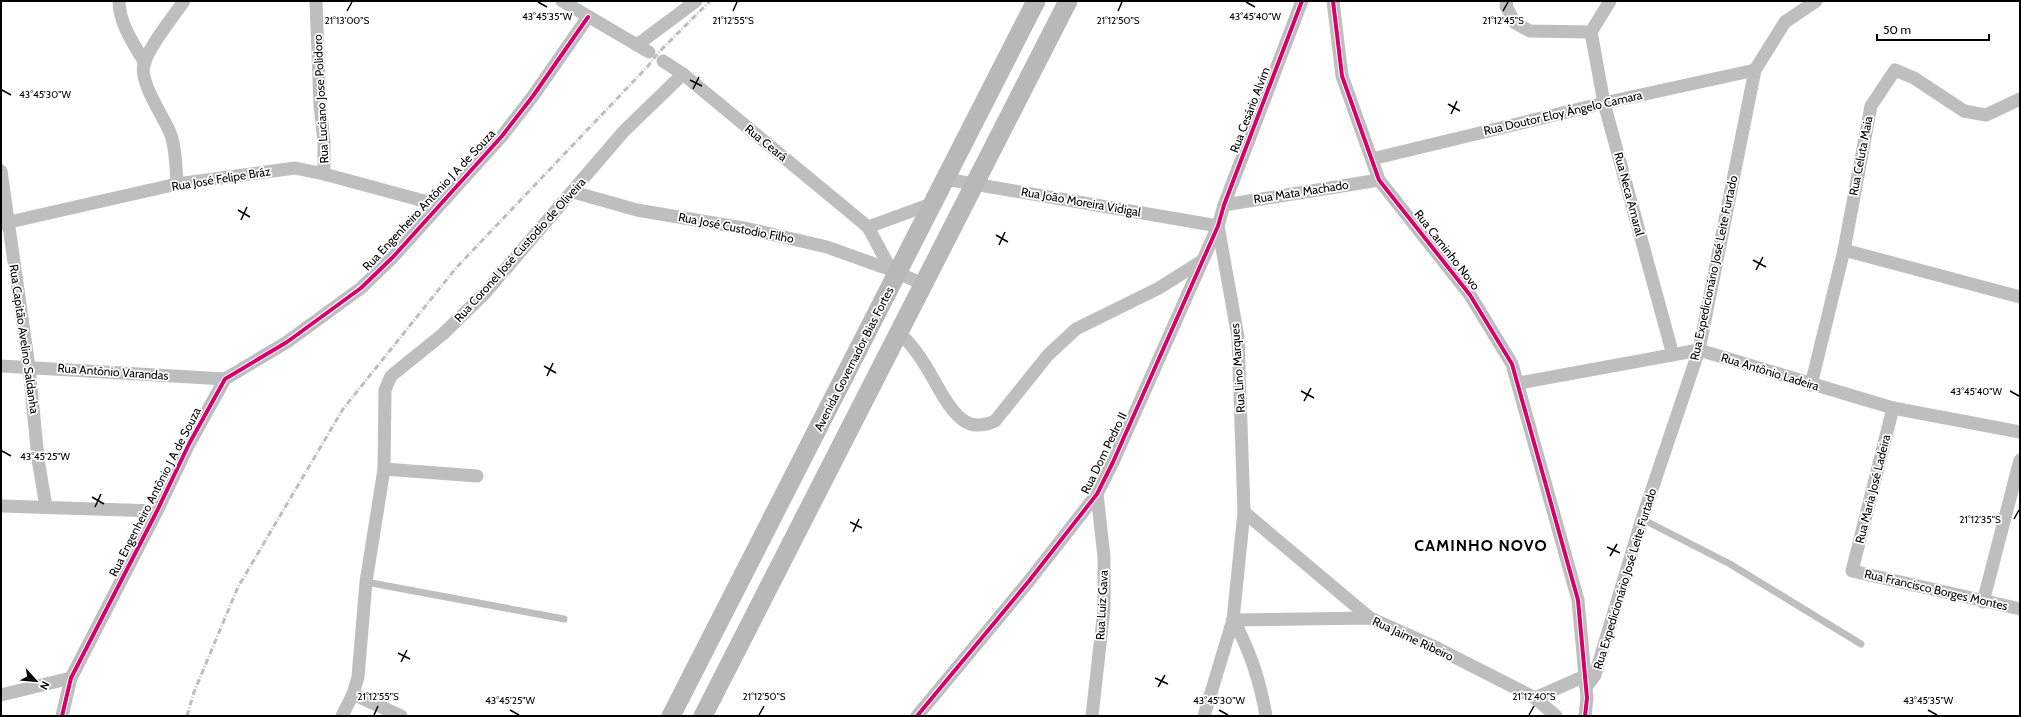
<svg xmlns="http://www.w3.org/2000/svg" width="2021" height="717" viewBox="0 0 2021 717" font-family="Cabin,sans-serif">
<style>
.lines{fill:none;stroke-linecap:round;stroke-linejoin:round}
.service{stroke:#bebebe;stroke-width:7}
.minor{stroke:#bebebe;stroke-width:13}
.secondary{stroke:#b8b8b8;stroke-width:19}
.rail{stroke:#bebebe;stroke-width:3;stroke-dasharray:6 2 1 2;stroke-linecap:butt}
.cycleway-casing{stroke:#fff;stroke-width:6}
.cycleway{stroke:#d6006c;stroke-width:4}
.ticks{fill:none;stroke:#000;stroke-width:1.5}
.labels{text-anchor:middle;stroke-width:3.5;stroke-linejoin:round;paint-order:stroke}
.street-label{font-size:12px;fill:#000;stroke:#fff}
.district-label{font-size:16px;font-weight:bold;letter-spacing:1px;fill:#000;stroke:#fff}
.ticks-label{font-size:10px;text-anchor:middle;fill:#000;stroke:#fff;stroke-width:3.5;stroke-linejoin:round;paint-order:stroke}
</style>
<rect width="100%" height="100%" fill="#fff"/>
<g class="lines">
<g class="service">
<path d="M1642,519L1730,564L1861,644"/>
<path d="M366,582L564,619"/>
</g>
<g class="minor">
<path d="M119,1C119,23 134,45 145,63"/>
<path d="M316,1L320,105L324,142V174"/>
<path d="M562,1L649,52"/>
<path d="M1333,1L1342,76L1379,180L1470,295L1512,364L1578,600L1587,698L1585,716"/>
<path d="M1507,1L1506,6L1515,23L1530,31L1591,32"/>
<path d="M1591,32L1604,103L1673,355"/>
<path d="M1591,32L1610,1"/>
<path d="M637,45L696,1"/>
<path d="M663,61L683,74L868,227L891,270"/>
<path d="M1372,159L1604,103L1755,70"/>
<path d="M1,171L29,367L38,459L46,507"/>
<path d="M945,179L1218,226"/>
<path d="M177,184C176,168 176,150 171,135C164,116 139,84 144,64C149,46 173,17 184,1"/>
<path d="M573,192L637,210L749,229L827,247L891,270L923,284"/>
<path d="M1224,205L1379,180"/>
<path d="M1,224L177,184L295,168L324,174L439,205"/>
<path d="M868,227L931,204"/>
<path d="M1844,250L2020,297"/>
<path d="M900,333C908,342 917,351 923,362C935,379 948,412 966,422C975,427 986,425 995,421L1048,355L1076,329L1159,288L1202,261"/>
<path d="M1,366L225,379"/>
<path d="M1519,383L1699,350L1893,408L2020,432"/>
<path d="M1811,385L1844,250L1871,106L1895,70L1914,78L1964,111L1986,115L2020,99"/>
<path d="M1893,408L1852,571L2020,609"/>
<path d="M384,469L477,476"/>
<path d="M1,506L157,511"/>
<path d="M1244,512L1370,618"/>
<path d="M1983,602L2020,460"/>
<path d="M1233,620L1370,618L1435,647L1535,698L1556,716"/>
<path d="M1233,620C1251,651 1260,681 1266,716"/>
<path d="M1586,687L1595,675L1642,519L1699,350L1755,70L1785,22L1816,1"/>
<path d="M353,694L401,716"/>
<path d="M1,695L71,678"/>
<path d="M1535,698L1585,676"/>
<path d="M62,716L71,678L157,511L189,444L225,379L287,342L361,288L393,257L502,136L533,96L588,17"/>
<path d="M342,716L353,694L358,677L366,582L384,469L385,390L391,376L443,334L485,293L624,131L683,74"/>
<path d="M917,716L1029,581L1097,494L1113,462L1218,226L1224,205L1302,1"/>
<path d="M1092,716L1104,609V557L1097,494"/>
<path d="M1204,716L1233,620L1244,512L1238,337L1218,226"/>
</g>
<g class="secondary">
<path d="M671,716L1036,1"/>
<path d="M703,716L1068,1"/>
</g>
<path class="rail" d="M187,716L194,692L238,587L343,409L456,268L648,66L659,52L710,1"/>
<g class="cycleway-casing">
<g id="cycleway">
<path d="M1333,1L1342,76L1379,180L1470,295L1512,364L1578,600L1587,698L1585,716"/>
<path d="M62,716L71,678L157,511L189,444L225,379L287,342L361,288L393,257L502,136L533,96L588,17"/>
<path d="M917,716L1029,581L1097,494L1113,462L1218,226L1224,205L1302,1"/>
</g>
</g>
<use href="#cycleway" class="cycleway"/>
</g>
<path class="ticks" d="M538,2L547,7M1246,2L1255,7M347,11L352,2M733,11L737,2M1118,11L1122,2M1503,11L1508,2M690,80L702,86M693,89L699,77M2,90L11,95M1448,104L1460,111M1451,114L1457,101M238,210L250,217M241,220L247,207M996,235L1008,242M999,245L1005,232M1753,260L1766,267M1756,270L1763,257M544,366L556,373M547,376L553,363M1301,391L1314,398M2010,391L2019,396M1304,401L1311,388M2,451L11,456M92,497L104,504M95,507L101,494M2014,519L2019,510M850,522L862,528M853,532L859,519M1607,547L1620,553M1610,556L1617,544M398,653L410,659M401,662L407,650M1155,678L1168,684M1158,687L1165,675M510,710L519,715M1219,710L1228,715M1928,710L1937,715M374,715L378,706M759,715L764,706M1529,715L1534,706"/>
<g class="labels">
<g class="street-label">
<text transform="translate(321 99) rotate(-93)" y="4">Rua Luciano Jose Polidoro</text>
<text transform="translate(1250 110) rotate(-69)" y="4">Rua Cesário Alvim</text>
<text transform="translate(1563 113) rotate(-13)" y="4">Rua Doutor Eloy Ângelo Camara</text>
<text transform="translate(766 143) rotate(39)" y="4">Rua Ceará</text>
<text transform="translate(1861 156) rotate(-79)" y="4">Rua Celuta Maia</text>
<text transform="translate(221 179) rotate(-9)" y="4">Rua José Felipe Bráz</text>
<text transform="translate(1301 192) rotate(-9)" y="4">Rua Mata Machado</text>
<text transform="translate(1629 194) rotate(75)" y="4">Rua Neca Amaral</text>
<text transform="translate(429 200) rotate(-47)" y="4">Rua Engenheiro Antônio J A de Souza</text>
<text transform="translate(1081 202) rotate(10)" y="4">Rua João Moreira Vidigal</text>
<text transform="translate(736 228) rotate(11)" y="4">Rua José Custodio Filho</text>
<text transform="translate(520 250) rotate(-48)" y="4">Rua Coronel José Custodio de Oliveira</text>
<text transform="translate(1447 250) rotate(52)" y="4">Rua Caminho Novo</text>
<text transform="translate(1714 268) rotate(-78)" y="4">Rua Expedicionário José Leite Furtado</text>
<text transform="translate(24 339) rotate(82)" y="4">Rua Capitão Avelino Saldanha</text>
<text transform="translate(854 359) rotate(-63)" y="4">Avenida Governador Bias Fortes</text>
<text transform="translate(1238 368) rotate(-94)" y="4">Rua Lino Marques</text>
<text transform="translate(113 372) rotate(4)" y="4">Rua Antônio Varandas</text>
<text transform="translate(1770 372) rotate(17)" y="4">Rua Antônio Ladeira</text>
<text transform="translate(1104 453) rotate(-64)" y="4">Rua Dom Pedro II</text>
<text transform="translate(1873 489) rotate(-76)" y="4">Rua Maria José Ladeira</text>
<text transform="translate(155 492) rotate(-63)" y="4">Rua Engenheiro Antônio J A de Souza</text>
<text transform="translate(1625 579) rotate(-73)" y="4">Rua Expedicionário José Leite Furtado</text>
<text transform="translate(1936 590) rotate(13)" y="4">Rua Francisco Borges Montes</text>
<text transform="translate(1102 605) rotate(-87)" y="4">Rua Luiz Gava</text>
<text transform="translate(1413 639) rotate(25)" y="4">Rua Jaime Ribeiro</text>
</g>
<g class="district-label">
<text x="1481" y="551">CAMINHO NOVO</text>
</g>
</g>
<g class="ticks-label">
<text x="547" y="20">43°45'35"W</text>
<text x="1255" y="20">43°45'40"W</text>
<text x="347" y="24">21°13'00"S</text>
<text x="733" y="24">21°12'55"S</text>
<text x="1118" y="24">21°12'50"S</text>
<text x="1503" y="24">21°12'45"S</text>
<text x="45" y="98">43°45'30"W</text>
<text x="1976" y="395">43°45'40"W</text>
<text x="45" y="460">43°45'25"W</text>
<text x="1980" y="523">21°12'35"S</text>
<text x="378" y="700">21°12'55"S</text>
<text x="764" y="700">21°12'50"S</text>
<text x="1534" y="700">21°12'40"S</text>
<text x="1928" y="704">43°45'35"W</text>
<text x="510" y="704">43°45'25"W</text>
<text x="1219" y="704">43°45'30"W</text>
</g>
<rect width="2021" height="717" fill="none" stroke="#000000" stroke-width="4"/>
<g transform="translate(36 681) rotate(117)" stroke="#ffffff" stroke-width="3" paint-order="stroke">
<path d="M0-3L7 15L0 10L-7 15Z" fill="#000000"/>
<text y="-6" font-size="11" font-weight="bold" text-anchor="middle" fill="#000000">N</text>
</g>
<path d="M1877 34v6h112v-6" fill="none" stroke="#000000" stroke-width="2"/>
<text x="1883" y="34" font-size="12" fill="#000000" stroke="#ffffff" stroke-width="3" paint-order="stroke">50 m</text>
</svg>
